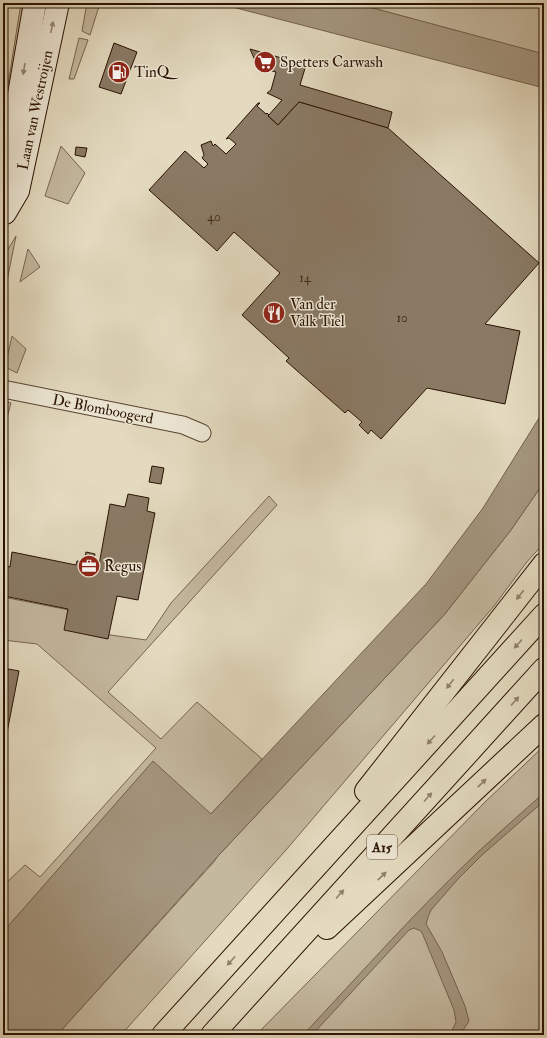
<svg xmlns="http://www.w3.org/2000/svg" width="547" height="1038" viewBox="0 0 547 1038" font-family="'IM FELL Double Pica',serif">
<style>
.green{fill:#c4b89f;stroke:#776551}
.water{fill:#a4967f;stroke:#73614d}
.building{fill:#8a7a65;stroke:#2a1203}
.lines{fill:none;stroke-linecap:round;stroke-linejoin:round}
.street-casing{stroke:#584432;stroke-width:19}
.secondary-casing{stroke:#2a1203;stroke-width:24}
.highway-casing{stroke:#2a1203;stroke-width:24}
.street{stroke:#ede7d5;stroke-width:17}
.secondary{stroke:#ede7d5;stroke-width:22}
.highway{stroke:#e3dabf;stroke-width:22}
.oneway{fill:#958776}
.oneway2{fill:#90806a}
.labels{text-anchor:middle;stroke-width:3;stroke-linejoin:round;paint-order:stroke}
.number-label{font-size:13px;fill:#422c1c}
.shield{fill:#ede7d5;stroke:#645242;stroke-width:1}
.shield-label{font-size:14px;font-weight:bold;fill:#2a1203}
.poi-label{font-size:15px;fill:#2a1203;stroke:#ede7d5;text-anchor:start}
.street-label{font-size:15px;fill:#2a1203;stroke:#ede7d5}
</style>
<rect width="100%" height="100%" fill="#e3dabf"/>
<filter id="stains"><feTurbulence type="fractalNoise" baseFrequency=".005" numOctaves="4"/><feColorMatrix values="0 0 0 0 .2 0 0 0 0 .09 0 0 0 0 .02 0 0 0 .5 -.17"/></filter>
<radialGradient id="worn" r=".72"><stop offset=".6" stop-color="#630" stop-opacity="0"/><stop offset="1" stop-color="#630" stop-opacity=".3"/></radialGradient>
<g class="green">
<path d="M21,3H26L3,142V116Z"/>
<path d="M87,3H100L90,35L82,31Z"/>
<path d="M354,3H544V54H543Z"/>
<path d="M79,38L88,40L74,79H69Z"/>
<path d="M61,146L85,173L68,204L45,196Z"/>
<path d="M16,236L3,301V269L7,251Z"/>
<path d="M28,249L40,267L20,282Z"/>
<path d="M12,336L26,349L17,373L5,367Z"/>
<path d="M3,401L11,403L3,433Z"/>
<path d="M544,482V543L526,563L494,606L286,850L121,1035H57L213,863L218,856L444,615L511,530Z"/>
<path d="M269,496L277,505L108,692L161,739L197,702L262,759L210,815L153,762L3,932V886L25,865L40,877L156,748L37,644L3,640V591L8,592V598L69,610L68,629L146,640L171,603Z"/>
<path d="M544,746V1035H256L485,802Z"/>
</g>
<g class="water">
<path d="M217,3H354L544,54V88Z"/>
<path d="M544,410V482L511,530L444,615L218,856L57,1035H3V932L153,761L211,814L426,584L483,508Z"/>
<path d="M544,793V801L482,855L458,879L431,910L428,917L426,924L442,952L465,1006L469,1021L460,1035H450L456,1022L454,1010L423,935L421,931L414,928L409,930L312,1035H303C361,973 417,910 478,852C500,832 522,812 544,793Z"/>
</g>
<g class="building">
<path d="M114,43L137,52L121,94L99,87Z"/>
<path d="M250,49L306,65L300,85L392,112L388,128L299,102L278,125L268,116L282,100L267,93L271,90L276,72L258,67Z"/>
<path d="M299,102L388,128L539,263L485,324L520,331L505,404L427,388L381,439L371,430L368,434L359,425L362,422L348,410L345,413L286,361L289,358L242,315L280,273L234,232L217,251L149,190L185,151L204,168L208,164L202,158L204,155L201,145L211,141L213,146L215,144L226,154L236,144L229,138L226,139L258,103H260L257,106L266,114L267,113L269,115L268,116L278,125Z"/>
<path d="M76,147L87,148L85,157L75,155Z"/>
<path d="M152,466L164,468L161,484L149,482Z"/>
<path d="M128,494L149,498L147,511L155,513L138,600L117,596L108,639L64,630L68,609L4,596L6,589L3,588V565L10,567L12,552L76,565L77,561L84,562L86,552L95,554L93,564L99,565L110,504L125,507Z"/>
<path d="M3,668L19,671L3,753Z"/>
</g>
<g class="lines">
<g class="street-casing">
<path id="street" d="M3,389L183,425L202,433"/>
</g>
<g class="secondary-casing">
<g id="secondary">
<path d="M3,186L35,3"/>
<path d="M5,213L18,191L58,3"/>
</g>
</g>
<g class="highway-casing">
<g id="highway">
<path d="M366,791L544,564"/>
<path d="M327,928L544,725"/>
<path d="M163,1035L544,615"/>
<path d="M212,1035L544,669"/>
</g>
</g>
<use href="#street" class="street"/>
<use href="#secondary" class="secondary"/>
<use href="#highway" class="highway"/>
</g>
<defs><path id="oneway-solid" d="M-6-.8H1V-3.2L6.5 0L1 3.2V.8H-6Z"/></defs>
<g class="oneway">
<use href="#oneway-solid" transform="translate(52 27) rotate(-78)"/>
<use href="#oneway-solid" transform="translate(24 69) rotate(100)"/>
</g>
<g class="oneway2">
<use href="#oneway-solid" transform="translate(520 595) rotate(128)"/>
<use href="#oneway-solid" transform="translate(518 644) rotate(132)"/>
<use href="#oneway-solid" transform="translate(450 684) rotate(128)"/>
<use href="#oneway-solid" transform="translate(515 701) rotate(-48)"/>
<use href="#oneway-solid" transform="translate(431 740) rotate(132)"/>
<use href="#oneway-solid" transform="translate(482 783) rotate(-44)"/>
<use href="#oneway-solid" transform="translate(428 797) rotate(-48)"/>
<use href="#oneway-solid" transform="translate(382 876) rotate(-43)"/>
<use href="#oneway-solid" transform="translate(340 894) rotate(-48)"/>
<use href="#oneway-solid" transform="translate(231 961) rotate(132)"/>
</g>
<defs>
<g id="supermarket-disc" transform="scale(1.15)"><circle r="9.5" fill="#8f2418" stroke="#ede7d5"/><path d="M-6-5.5h2.5l.6 2H6L4.5 2H-2.5L-4.4-4H-6ZM-1.5 3.2a1.3 1.3 0 1 0 .1 0ZM3 3.2a1.3 1.3 0 1 0 .1 0Z" fill="#fff"/></g>
<g id="fuel-disc" transform="scale(1.15)"><circle r="9.5" fill="#8f2418" stroke="#ede7d5"/><path d="M-5.5-6h7V0h2V4h1.3V-2.5L3-4.5l.8-.8L6-3V5H2.5V1h-1V6h-7ZM-4.2-4.7v3.2H.2V-4.7Z" fill="#fff"/></g>
<g id="restaurant-disc" transform="scale(1.15)"><circle r="9.5" fill="#8f2418" stroke="#ede7d5"/><path d="M-5-6h1v4h1v-4h1v4h1v-4h1v5L-1.5 .5V6h-2V.5L-5-1ZM5-6V6H3V1.5H1.5Q1.5-4 5-6Z" fill="#fff"/></g>
<g id="office-disc" transform="scale(1.15)"><circle r="9.5" fill="#8f2418" stroke="#ede7d5"/><path d="M-6-3h4V-5.5h4V-3h4V5H-6ZM-1-4.5V-3h2v-1.5ZM-6 0V1H6V0Z" fill="#fff"/></g>
</defs>
<g fill-rule="evenodd">
<use href="#supermarket-disc" x="265" y="62"/>
<use href="#fuel-disc" x="119" y="72"/>
<use href="#restaurant-disc" x="274" y="313"/>
<use href="#office-disc" x="89" y="566"/>
</g>
<g class="labels">
<g class="number-label">
<text x="214" y="221">40</text>
<text x="305" y="282">14</text>
<text x="402" y="322">10</text>
</g>
<rect class="shield" x="367" y="835" width="30" height="24" rx="3"/>
<g class="shield-label">
<text x="382" y="852">A15</text>
</g>
<g class="poi-label">
<text x="280" y="67">Spetters Carwash</text>
<text x="134" y="77">TinQ</text>
<text x="290" y="309">Van der<tspan x="290" dy="17">Valk Tiel</tspan></text>
<text x="104" y="571">Regus</text>
</g>
<g class="street-label">
<text transform="translate(35 110) rotate(-78)" y="5">Laan van Westroijen</text>
<text transform="translate(103 409) rotate(11)" y="5">De Blomboogerd</text>
</g>
</g>
<rect width="547" height="1038" fill="none" stroke="#e3dabf" stroke-width="16"/>
<rect x="4" y="4" width="539" height="1030" fill="none" stroke="#2a1203" stroke-width="2"/>
<rect x="8" y="8" width="531" height="1022" fill="none" stroke="#2a1203"/>
<rect width="100%" height="100%" filter="url(#stains)"/>
<rect width="100%" height="100%" fill="url(#worn)"/>
</svg>
